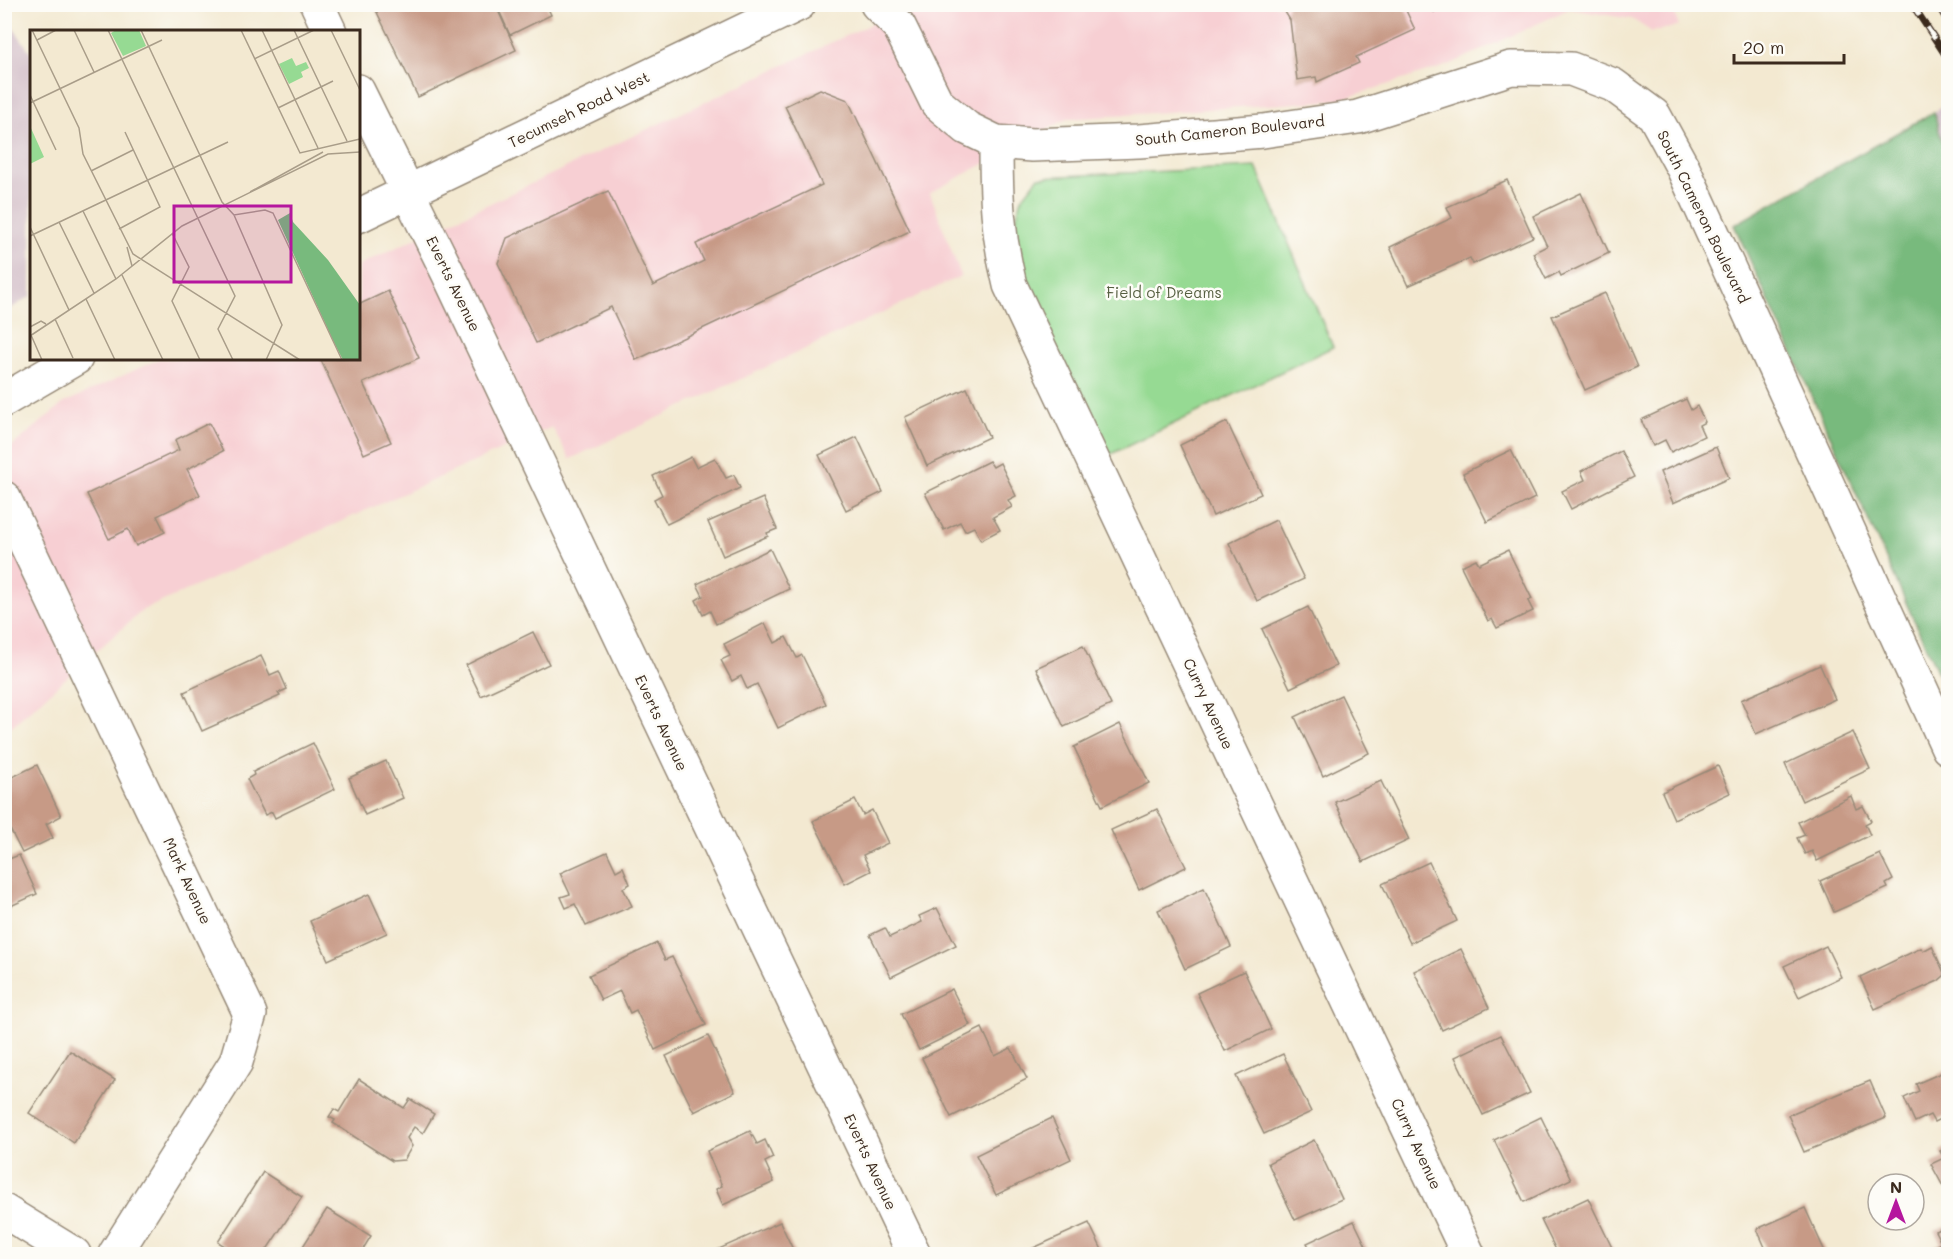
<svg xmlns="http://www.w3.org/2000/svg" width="1953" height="1259" viewBox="0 0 1953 1259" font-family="Mali,sans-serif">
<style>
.built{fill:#f7cfd3}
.industrial{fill:#d2bdc7}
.green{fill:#96da93;stroke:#688258;stroke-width:1.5}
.forest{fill:#78ba7d;stroke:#5a724e;stroke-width:1.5}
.building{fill:#c79a86}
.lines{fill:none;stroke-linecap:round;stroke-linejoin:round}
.street-casing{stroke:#978a78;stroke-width:36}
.secondary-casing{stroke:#978a78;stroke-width:36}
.street{stroke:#fff;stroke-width:33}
.secondary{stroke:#fff;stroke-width:33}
.rail-casing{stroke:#3b2a1e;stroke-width:7}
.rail{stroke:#fdfcf7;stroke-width:4.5;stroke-dasharray:14;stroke-linecap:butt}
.labels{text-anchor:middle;stroke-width:5;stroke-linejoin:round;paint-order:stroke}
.street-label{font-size:15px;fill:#3b2a1e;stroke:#fdfcf7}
.park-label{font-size:15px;fill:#565f41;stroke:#fdfcf7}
.inset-road{fill:none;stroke:#a99d89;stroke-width:1.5}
.view{fill:#b5179e;fill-opacity:0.15;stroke:#b5179e;stroke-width:3}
.inset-edge{fill:none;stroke:#3b2a1e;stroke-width:3}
</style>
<rect width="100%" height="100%" fill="#fdfcf7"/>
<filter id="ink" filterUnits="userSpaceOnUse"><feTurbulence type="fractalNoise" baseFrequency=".0167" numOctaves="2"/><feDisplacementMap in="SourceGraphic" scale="12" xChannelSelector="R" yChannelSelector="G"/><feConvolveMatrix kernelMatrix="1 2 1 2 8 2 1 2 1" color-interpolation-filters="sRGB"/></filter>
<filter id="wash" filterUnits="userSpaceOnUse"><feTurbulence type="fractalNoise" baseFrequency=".008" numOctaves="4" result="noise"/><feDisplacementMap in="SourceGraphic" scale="24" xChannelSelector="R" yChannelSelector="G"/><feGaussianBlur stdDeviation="1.35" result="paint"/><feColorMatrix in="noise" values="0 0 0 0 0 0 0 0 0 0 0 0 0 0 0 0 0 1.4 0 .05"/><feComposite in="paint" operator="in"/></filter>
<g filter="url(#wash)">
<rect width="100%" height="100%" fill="#f3e9d1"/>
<path class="built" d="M911,5H1671L1679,26L1652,32L1632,19L1569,9L1449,65L1339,100L1067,119L930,193L961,276L570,459L552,427L143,610L5,732V452L64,403L159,359L358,358L359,265Z"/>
<g class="industrial">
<path d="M5,15L32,55L31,296L5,312Z"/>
<path d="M1948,100V163L1935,112Z"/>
</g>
<path class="green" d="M1256,167L1333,347L1105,457L1029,294L1013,235L1020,201L1039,177Z"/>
<path class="forest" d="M1934,112L1948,163V695L1734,225Z"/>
<g id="blocks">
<g class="building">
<path d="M373,4H495L516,50L418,97Z"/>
<path d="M496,4H546L551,15L510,35Z"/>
<path d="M1289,4H1403L1415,30L1356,57L1359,63L1317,82L1316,77L1297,80L1290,20L1285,12Z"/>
<path d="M1431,4H1450L1434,12Z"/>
<path d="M820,89L848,100L910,231L636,360L611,307L536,343L498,263L507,238L608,191L653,286L704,261L696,244L822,185L785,106Z"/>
<path d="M1507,180L1533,237L1473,264L1470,258L1408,286L1390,247L1452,218L1447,207Z"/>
<path d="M1581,193L1609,253L1561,276L1559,272L1546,279L1533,253L1547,246L1533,216Z"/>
<path d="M388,291L419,358L363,383L391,442L364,454L320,358H358V305Z"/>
<path d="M1605,293L1637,367L1585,390L1552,316Z"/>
<path d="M967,388L989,437L927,466L905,417Z"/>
<path d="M1686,399L1691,410L1697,406L1705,422L1699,425L1704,436L1671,452L1665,440L1653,446L1641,420Z"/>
<path d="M1227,422L1261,494L1213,516L1180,445Z"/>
<path d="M209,423L223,451L187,469L200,495L157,516L165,532L136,546L128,529L109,539L87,494L179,450L175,440Z"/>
<path d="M857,437L883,492L846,510L819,455Z"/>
<path d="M1716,447L1729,478L1673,503L1660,472Z"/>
<path d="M1511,450L1535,498L1487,522L1463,473Z"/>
<path d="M1621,451L1634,477L1571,509L1562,491L1585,480L1581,471Z"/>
<path d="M691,457L696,467L715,458L726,478L734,475L740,488L667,524L654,499L662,495L653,476Z"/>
<path d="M989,461L993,467L1000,463L1016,496L1008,500L1012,507L993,517L1000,530L981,540L974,527L965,531L960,522L944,530L925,493Z"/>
<path d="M763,498L777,529L767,533L768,536L723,556L708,522Z"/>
<path d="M1276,520L1304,579L1257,601L1229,543Z"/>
<path d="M770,549L789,589L716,624L710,611L703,615L696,600L703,596L697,584Z"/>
<path d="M1508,550L1532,599L1528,601L1533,611L1497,628L1492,619L1488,621L1461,566L1476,559L1479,564Z"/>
<path d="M1308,607L1336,666L1290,688L1262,629Z"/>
<path d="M765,623L775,643L786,637L797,658L802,655L826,704L778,728L757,684L747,689L741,676L732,681L721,660L730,656L724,644Z"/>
<path d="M533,632L549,664L481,696L466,665Z"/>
<path d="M1083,646L1111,705L1064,727L1036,668Z"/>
<path d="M261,656L270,675L279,671L287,689L278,693L280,696L202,731L184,692Z"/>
<path d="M1820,665L1835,699L1756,734L1741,700Z"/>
<path d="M1341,695L1369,753L1323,776L1295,717Z"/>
<path d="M1120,724L1149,783L1102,806L1074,747Z"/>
<path d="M1853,732L1870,769L1802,801L1785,764Z"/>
<path d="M313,743L335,789L275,818L272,812L265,815L247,779L254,775L253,772Z"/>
<path d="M386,761L403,798L365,815L349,778Z"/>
<path d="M37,765L61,816L46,824L53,838L22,853L4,817V781Z"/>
<path d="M1718,766L1730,793L1674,819L1662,792Z"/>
<path d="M1381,781L1409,840L1363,862L1335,802Z"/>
<path d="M1851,796L1856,809L1863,806L1871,821L1865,824L1870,835L1817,861L1812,851L1805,854L1797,838L1805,835L1798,822Z"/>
<path d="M855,800L863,815L872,810L888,843L863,855L871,871L845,884L813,821Z"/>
<path d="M1157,809L1186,867L1139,890L1111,830Z"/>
<path d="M607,852L616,871L623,867L630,884L623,888L632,906L586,926L575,904L566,908L561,897L570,894L560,873Z"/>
<path d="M1880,854L1893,880L1886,884L1888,888L1834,912L1820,881Z"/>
<path d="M19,855L37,894L4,909V861Z"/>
<path d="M1429,862L1457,921L1410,943L1382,884Z"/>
<path d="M1204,888L1231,947L1185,969L1158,910Z"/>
<path d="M369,894L387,933L328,960L310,921Z"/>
<path d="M937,908L956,945L891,977L870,935L885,928L890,937L922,922L919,916Z"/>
<path d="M657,943L665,960L672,957L706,1025L655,1050L636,1010L630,1013L620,991L601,1000L589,975Z"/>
<path d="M1826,946L1841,977L1799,997L1784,966Z"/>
<path d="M1932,946L1945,975L1938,981L1875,1009L1860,977L1921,948L1923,951Z"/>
<path d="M1461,949L1489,1008L1442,1030L1414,971Z"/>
<path d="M1244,971L1271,1029L1225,1051L1197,993Z"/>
<path d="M952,989L970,1025L919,1050L901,1014Z"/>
<path d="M982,1028L995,1056L1011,1048L1027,1079L951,1117L922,1058Z"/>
<path d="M1501,1035L1530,1093L1483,1115L1455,1057Z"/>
<path d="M708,1036L735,1092L694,1112L666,1056Z"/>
<path d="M70,1051L115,1080L74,1143L29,1113Z"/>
<path d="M1283,1054L1311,1112L1264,1134L1236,1076Z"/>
<path d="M1948,1070V1115L1934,1122L1930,1115L1915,1122L1904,1098L1919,1091L1916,1084Z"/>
<path d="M359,1079L404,1108L410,1099L434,1114L423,1133L414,1127L407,1138L412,1146L404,1160L392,1161L333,1123L335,1120L329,1117L334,1109L339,1112Z"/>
<path d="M1870,1081L1886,1118L1804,1152L1788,1115Z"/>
<path d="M1541,1117L1571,1179L1524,1202L1494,1140Z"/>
<path d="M1052,1118L1071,1159L996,1195L976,1155Z"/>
<path d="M750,1131L757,1144L765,1140L773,1158L765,1162L774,1182L723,1205L716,1189L722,1186L707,1151Z"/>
<path d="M1314,1140L1342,1199L1295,1220L1268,1163Z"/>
<path d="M1948,1147V1186L1944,1188L1931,1164L1944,1158L1940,1151Z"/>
<path d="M263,1172L302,1197L264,1254H238L218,1242Z"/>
<path d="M1588,1198L1615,1254H1558L1541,1220Z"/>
<path d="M1805,1208L1826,1254H1768L1757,1229Z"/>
<path d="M327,1209L371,1236L360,1254H298Z"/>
<path d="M1354,1221L1370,1254H1313L1307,1243Z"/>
<path d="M780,1222L795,1254H713L712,1252Z"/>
<path d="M1089,1223L1104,1254H1020Z"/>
<path d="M1948,1226V1254H1929L1927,1250L1941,1243L1935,1231Z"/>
</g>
</g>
</g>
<g filter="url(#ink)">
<use href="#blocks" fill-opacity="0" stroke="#978a78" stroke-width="1.5"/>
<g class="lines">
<g class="street-casing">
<g id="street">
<path d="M317,4L330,32"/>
<path d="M877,4L899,26L937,103L967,128L996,142L1032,145L1139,141L1263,131L1358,117L1511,68L1571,69L1613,85L1654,115L1683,168L1948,748"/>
<path d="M358,91L448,273L914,1254"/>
<path d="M996,142C996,194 997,233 1010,285L1468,1254"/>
<path d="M4,498L250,1014L236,1062L115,1254"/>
</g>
</g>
<g class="secondary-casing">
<g id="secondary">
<path d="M358,216L799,4"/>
<path d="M4,400L76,358"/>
<path d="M4,1211L74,1254"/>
</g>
</g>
<use href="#street" class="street"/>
<use href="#secondary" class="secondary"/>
<g class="rail-casing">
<g id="rail">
<path d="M1912,4L1948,59"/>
<path d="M1937,4L1948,22"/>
</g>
</g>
<use href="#rail" class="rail"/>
</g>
</g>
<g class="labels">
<g class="street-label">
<text transform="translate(579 110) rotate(-26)" y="5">Tecumseh Road West</text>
<text transform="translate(1230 131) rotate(-6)" y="5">South Cameron Boulevard</text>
<text transform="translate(1703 217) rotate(64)" y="5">South Cameron Boulevard</text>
<text transform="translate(453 284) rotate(64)" y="5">Everts Avenue</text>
<text transform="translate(1208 704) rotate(65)" y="5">Curry Avenue</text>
<text transform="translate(661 723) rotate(65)" y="5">Everts Avenue</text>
<text transform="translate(187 881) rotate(65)" y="5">Mark Avenue</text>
<text transform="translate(1416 1144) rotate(65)" y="5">Curry Avenue</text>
<text transform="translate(870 1162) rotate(65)" y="5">Everts Avenue</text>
</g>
<g class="park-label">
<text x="1164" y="298">Field of Dreams</text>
</g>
</g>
<g transform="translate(30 30)">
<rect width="330" height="330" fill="#f3e9d1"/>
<path d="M86,0H109L116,16L93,26L81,3ZM262,28L266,36L276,32L279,38L271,42L273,47L259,54L249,34ZM0,96L14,127L0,134Z" fill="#96da93"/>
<path d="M260,183L263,192L298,230L330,275V330H313L304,313L248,190Z" fill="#78ba7d"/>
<path class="inset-road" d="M2,0L49,98L53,124L103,224L270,330M44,0L64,42M78,0L205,266L188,299L203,330M111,0L192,172L204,185L235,180L243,183L312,330M211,0L270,123L330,109M232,0L288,118M264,0L317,111M301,0L330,60M7,10L26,0M224,29L284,0M0,65L26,120M0,73L132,10M248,78L303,51M61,141L103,120M220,162L293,122M53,181L86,249M204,185L252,295L236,330M29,192L64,263M0,197L39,280M89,199L130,177L95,102M142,203L159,237L142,271L170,330M0,206L198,112M97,217L102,236M92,245L133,330M56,269L85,330M25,289L43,328M0,297L11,291L16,294M1,305L12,330M0,306L86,249L152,196L298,124L330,122"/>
<path class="view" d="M144,176H261V252H144Z"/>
<rect width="330" height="330" class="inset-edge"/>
</g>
<rect width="1953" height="1259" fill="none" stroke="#fdfcf7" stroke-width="24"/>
<g transform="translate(1896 1202)"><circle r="28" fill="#fdfcf7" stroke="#afa8a0" stroke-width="1.5"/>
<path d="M0-4.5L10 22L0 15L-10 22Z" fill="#b5179e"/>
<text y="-9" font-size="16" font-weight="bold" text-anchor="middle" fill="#3b2a1e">N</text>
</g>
<path d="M1734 54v9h110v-9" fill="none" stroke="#3b2a1e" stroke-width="3"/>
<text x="1743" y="54" font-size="18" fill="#3b2a1e" stroke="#fdfcf7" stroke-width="4.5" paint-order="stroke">20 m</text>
</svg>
